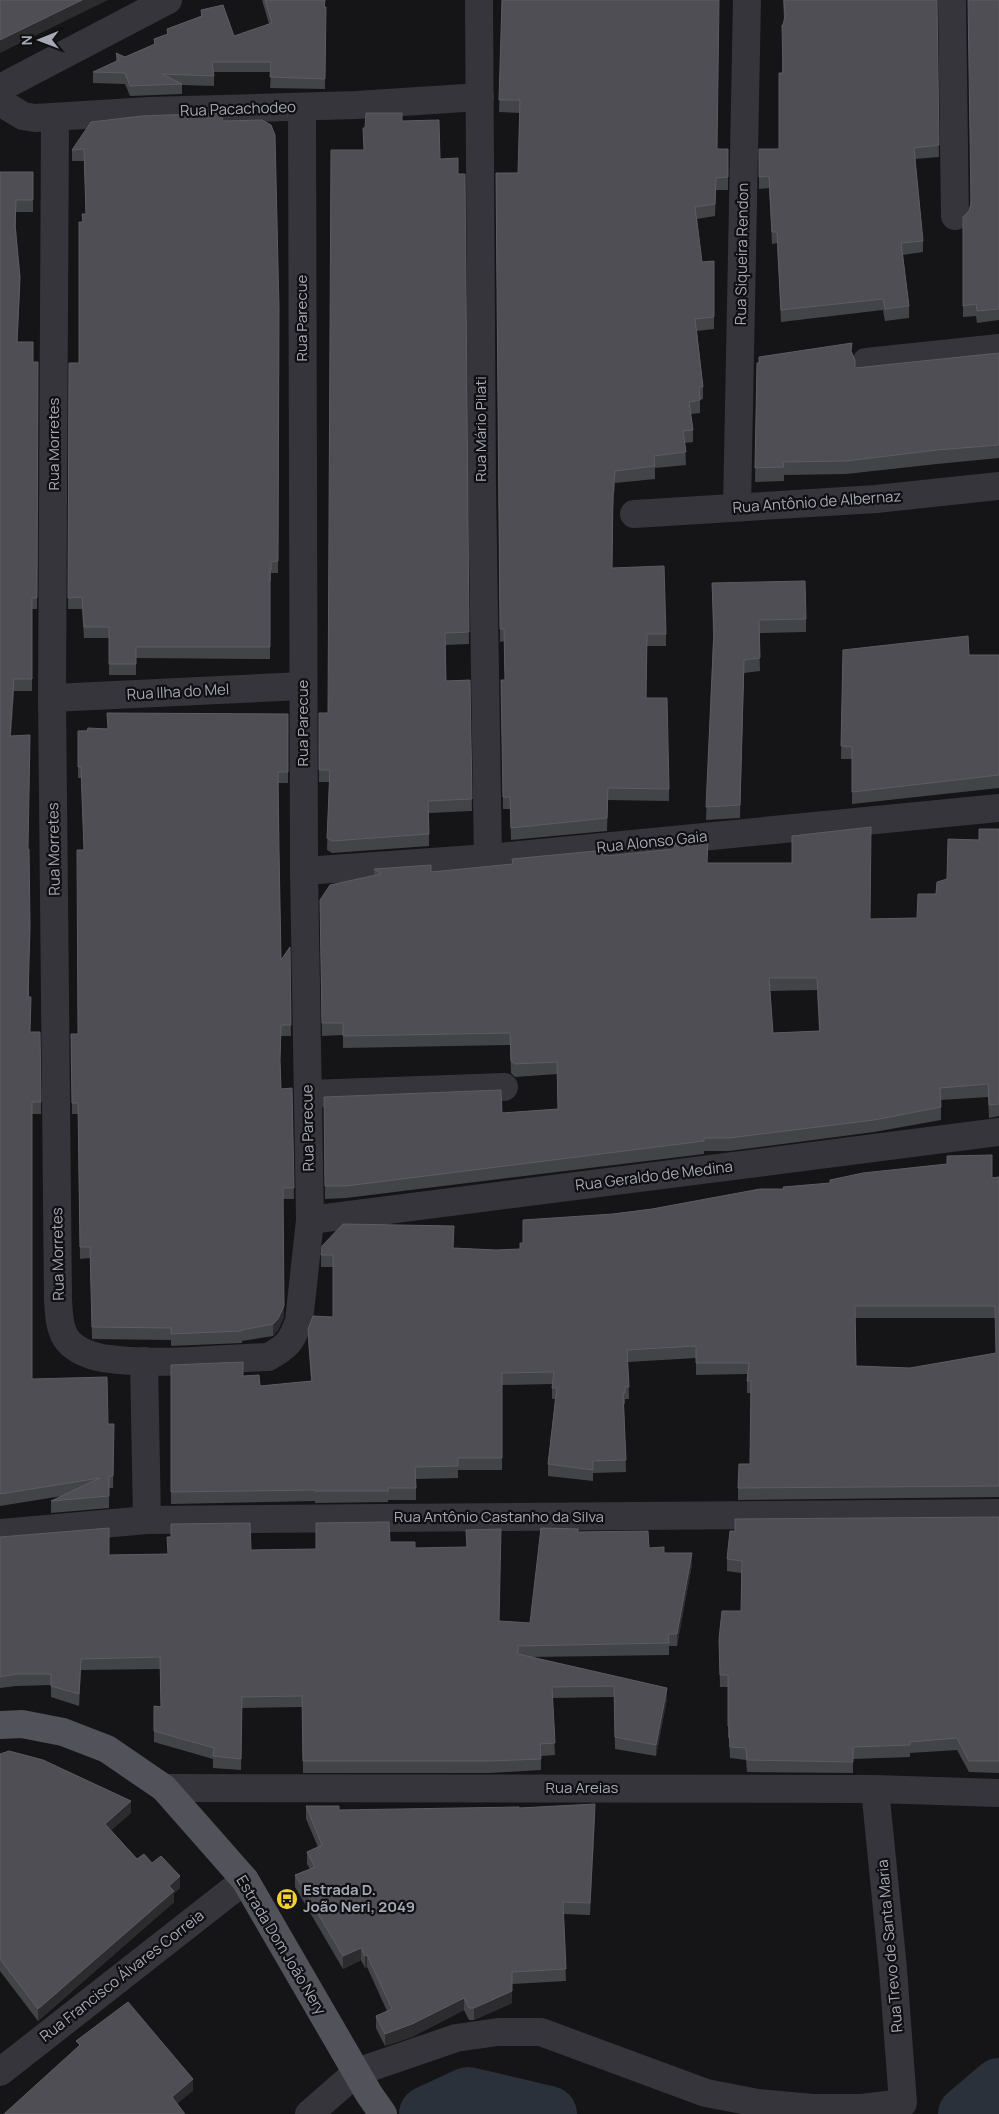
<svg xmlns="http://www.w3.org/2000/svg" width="999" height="2114" viewBox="0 0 999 2114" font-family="Manrope,sans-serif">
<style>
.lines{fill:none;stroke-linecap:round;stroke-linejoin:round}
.river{stroke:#2a313a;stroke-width:56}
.minor{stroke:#35353b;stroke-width:28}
.tertiary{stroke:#35353b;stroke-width:28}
.primary{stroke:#51525a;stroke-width:28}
.wall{fill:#434448;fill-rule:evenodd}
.shaded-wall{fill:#2c2c2f}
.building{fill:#4e4e54;stroke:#5c5c63;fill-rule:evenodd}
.labels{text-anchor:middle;stroke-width:4.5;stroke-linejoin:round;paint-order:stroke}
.street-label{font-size:15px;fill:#a6a8b6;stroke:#100f11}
.poi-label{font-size:15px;font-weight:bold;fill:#a6a8b6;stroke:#100f11;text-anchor:start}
</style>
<rect width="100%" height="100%" fill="#151416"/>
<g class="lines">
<g class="river">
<path d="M427,2114L468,2095L549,2114"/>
<path d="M966,2114L999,2086"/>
</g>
<g class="minor">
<path d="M479,0L482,487L488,858"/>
<path d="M952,0L955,216"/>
<path d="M0,102L23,116L35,118L148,111L356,105L480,97"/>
<path d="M55,118L52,698L58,1300C59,1313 59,1330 68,1341C76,1350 90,1356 102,1358C156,1366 214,1359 268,1357C287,1347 292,1341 299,1321L310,1220L304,871L302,107"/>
<path d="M866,362L999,348"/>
<path d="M737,507L747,0"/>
<path d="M634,514L876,499L999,486"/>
<path d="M52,698L303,686"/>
<path d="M304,871L488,858L999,808"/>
<path d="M308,1094L504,1087"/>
<path d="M310,1220L999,1132"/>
<path d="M144,1361L147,1520"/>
<path d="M0,1533L147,1520L999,1513"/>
<path d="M164,1788L875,1789L999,1793"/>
<path d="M0,2072L245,1880"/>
<path d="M309,2114L357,2072L456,2038L498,2032H541L706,2093L758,2103L813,2108H862L903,2103L893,1969L875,1789"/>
</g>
<path class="tertiary" d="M0,88L168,0"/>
<path class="primary" d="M0,1725L22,1724L63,1732L107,1749L164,1788L245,1880L369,2094L383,2114"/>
</g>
<g class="wall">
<path d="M262,0H325V89L270,88L271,72H214V86L182,85V94L130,96L125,84L93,83V72L116,62V53L125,57L154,44V39L167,35V29L201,16V10L234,36L269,24Z"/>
<path d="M502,0L717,149H728V190H716L715,216L697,219L702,262L714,261V329L697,331L703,387V399L700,400V413L691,414L693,430V442L685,443L686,465L655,468V479L615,483L613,507L612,568L666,634V646H647L646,698L669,789V801L608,800L607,831L511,840L510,809H503L501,680H505L504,641L500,642L496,173H518L520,113L499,112Z"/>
<path d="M783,0H937L939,157L915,159L923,241V252L903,255L909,306V318L885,321L883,310L781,322L777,243L772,244L769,188L759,189V177L779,149L784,19Z"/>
<path d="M999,0V320L977,323L976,316L963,317V217L969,211L970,205Z"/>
<path d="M223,121L279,319L278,573H271V581H270V659L136,658V675H109V638H84L82,609H68L69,363H79L82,222L86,214L84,161H72V150Z"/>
<path d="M402,121L440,159L458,174H465L469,644L445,645L446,681L470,680L472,811L429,813V846L332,853L327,850L329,782H319V713H328L364,150Z"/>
<path d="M0,172H33V212H16V228L20,289L17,342L33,362H38L37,609H32V691H14L11,736L28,849L29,997L30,1032L41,1102V1114H32V1379L108,1424H114L113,1488H109V1508L51,1513V1501L62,1496L0,1506Z"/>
<path d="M852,353L855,368L999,353V458L937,464L846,474L784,475V481L755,482L757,363Z"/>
<path d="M712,583L806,619V632L759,633L760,671L744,673L740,818L706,820L713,638Z"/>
<path d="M843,650L969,655H999V788L852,804V759H841Z"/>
<path d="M288,714V783H278L279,851L281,960L290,947L291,1036H281L280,1063L281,1089L292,1088L294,1199H283L284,1317L278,1330L273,1336L242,1341V1343L171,1346V1340L92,1339L90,1258L80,1259L78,1114H72L71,1034H78L84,850L81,778H78V731Z"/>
<path d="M999,829V1116L989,1118L988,1097L941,1100V1120L874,1132L729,1151H704V1154L346,1198L325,1199L324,1097L502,1113L558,1109L557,1074L515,1077L511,1073L510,1045L343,1048V1035L322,1036L320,900L374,875V869L431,872L606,856L708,863L870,919L917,918L979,840ZM817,990L819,1031L773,1033L770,991Z"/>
<path d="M999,1177V1497L738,1500V1488L750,1464L751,1393H747V1374L696,1375V1358L628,1362L629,1399H625V1404H624L626,1472L593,1473V1481L548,1476V1464L555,1399H552V1384L502,1385V1470H458V1478L416,1479V1500H388V1502L315,1503V1501L171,1504V1365L243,1376L260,1386L311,1381L308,1341V1329L333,1317V1267H321V1255L453,1248L496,1250L520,1249L523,1243L613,1214L652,1209L783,1189ZM855,1318H995L996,1353L910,1368L856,1366Z"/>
<path d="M999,1517V1773L969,1772L957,1750L910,1753V1757L853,1759V1773L747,1772L746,1760L730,1758L729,1738H728V1687H720L719,1639L741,1611V1573L727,1571V1559Z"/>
<path d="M578,1532L649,1548L692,1564L677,1646H669V1655L532,1657L667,1699L656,1756L615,1749L614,1697L552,1698L555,1755L541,1756V1770L490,1773H303L302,1707L242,1708L241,1770L213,1768V1759L154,1742V1706H161L160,1669L81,1670L79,1706L51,1697V1685L16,1686L0,1688V1537L109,1555L168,1554L251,1550L316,1549L390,1542L415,1548L499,1621L530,1623Z"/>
<path d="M0,1754L131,1813L111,1830L137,1859L152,1863L180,1888L174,1893V1902L38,2021L0,1971Z"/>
<path d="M306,1806L339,1810L519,1808L595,1816L590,1915L563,1914L566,1981L512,1984V2003L474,2020H469L464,2010L412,2037L385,2046L376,2028V2016L387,2011L367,1967L365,1968L361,1960L343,1969L295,1887V1875L310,1869L307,1864V1852L318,1847L306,1819Z"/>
</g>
<g class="shaded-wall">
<path d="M82,0H108L0,53V40Z"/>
<path d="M20,277V289L17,354V342Z"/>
<path d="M615,471V483L613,507V495Z"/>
<path d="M14,679V691L10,748V736Z"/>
<path d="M284,1306V1317L278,1330L273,1336V1324Z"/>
<path d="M692,1553V1564L677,1646V1634Z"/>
<path d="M81,1659V1670L79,1706V1694Z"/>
<path d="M667,1688V1699L656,1756V1745Z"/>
<path d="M131,1801V1813L105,1836V1824Z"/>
<path d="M595,1804V1816L590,1915V1903Z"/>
<path d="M180,1876V1888L174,1893V1902L38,2021V2009Z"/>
<path d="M361,1948V1960L343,1969V1956Z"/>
<path d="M367,1955V1967L365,1968V1956Z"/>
<path d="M512,1991V2003L474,2020V2008Z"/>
<path d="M464,1998V2010L412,2037L385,2046V2034Z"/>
<path d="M193,2079V2091L172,2108V2097Z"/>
</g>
<g class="building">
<path d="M0,0H82L0,40Z"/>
<path d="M265,0H325L324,7H326L325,79L270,77L271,62H212L214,76L162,74L182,84L130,86L125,73L93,72L119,60L116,53L125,57L155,44L154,39L168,34L167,29L202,16L201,10L223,5L234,36L272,23Z"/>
<path d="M502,0H719L717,149H728V177L716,178L715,204L695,207L702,262L714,261V317L695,319L703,387H699L700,400L689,402L693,430L683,431L686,452L654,456L655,466L615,471L613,495L612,568L664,566L666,634H647L646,698H667L669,789L608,788L607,818L511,828L510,797H503L501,680H505L504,629H500L496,173H518L520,100H499Z"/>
<path d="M784,0H937L939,145L914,148L923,241L901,243L909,306L885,309L883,299L781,310L777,232H772L769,176L759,177V149H779V73H783L782,25H783L785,16Z"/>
<path d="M968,0H999V309L977,311L976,304L963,306V217L969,211L971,204Z"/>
<path d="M221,113L223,121L262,120L271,125L275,135L279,308L278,561L271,562V570H270V647H136V664H109V627H84L82,597L68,598L69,363H79V222H83L82,214H86L84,149L72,150L91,122L142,116Z"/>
<path d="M366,113H402V121L439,120L440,159L458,158V174H465L469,632L445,633L446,681L470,680L472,799L428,801L429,834L332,841L327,838L330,770H319V713H328L331,150H364L363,128H365Z"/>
<path d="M0,172H33V200H16L15,225L20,277L17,342H33V362H38L37,598H32V679H14L10,736L30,735L28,849H29L30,927L28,997H31L30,1032H40L41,1102H32V1379L107,1377L108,1424H114L113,1476H109V1496L51,1501L100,1478L0,1494Z"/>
<path d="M852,343L851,351L855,360V368L999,353V445L937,450L846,461L783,462L784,467L755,468L757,363H759V357Z"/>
<path d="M805,581L806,619L759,620L760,658L744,660L740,805L706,807L714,632L712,583Z"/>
<path d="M968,636L969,655H999V775L852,792V747L841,746L843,650Z"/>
<path d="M107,713L288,714V772H278L279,851L281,960L290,947L291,1025H281L280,1059L281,1089L292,1088L294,1188H283L284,1306L278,1319L273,1324L242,1330V1331L171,1334V1328L92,1327L90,1247H80L78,1103H72L71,1034H78L77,850H84L81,767H78V731H87L88,728L108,729Z"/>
<path d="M871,827L870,919L917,918L918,894H936L937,882L947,879L948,839L979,840V829H999V1104L989,1105L988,1084L940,1088L941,1107L874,1120L729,1138H704V1141L346,1186H325L324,1097L501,1090L502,1113L558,1109L557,1062L515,1064L511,1061L510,1033L343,1036V1023H322L320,900L330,885L381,874L374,869L431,865V872L513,864L512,859L606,850V856L674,849L675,843L708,840L707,863H792V836ZM769,978H817L820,1031L773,1033Z"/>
<path d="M992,1155V1178L999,1177V1486L738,1488L739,1464H750L751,1381H747L749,1363H696V1346L627,1350L629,1387H625V1393H623L626,1460L593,1461V1470L548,1464L557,1388H552L554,1372L502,1373V1458H458V1466L415,1467L416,1488H388V1491H315V1490L171,1492V1365L243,1362V1376L259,1375L260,1386L312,1381L308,1329L313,1316L333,1317V1255H321L322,1246L343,1224L454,1226L453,1248L496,1250L520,1249V1243H523V1220L613,1214L652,1209L760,1189H784L783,1187L830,1183V1180L863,1173L947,1164V1156ZM855,1306H995L996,1353L910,1368L856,1366Z"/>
<path d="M999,1517V1761H969L957,1738L910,1742V1745L853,1747V1762L747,1760L746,1748L730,1747L729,1726H728V1675H720L719,1639L722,1611H741L742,1561L727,1559L730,1531H735V1519Z"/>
<path d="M389,1522L390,1542H415V1548L467,1547L466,1530L501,1529L499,1621L530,1623L541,1528L578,1529V1532L648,1531L649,1548L664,1547V1553H692L677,1634H668L669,1643L518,1646V1654L667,1688L656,1745L615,1737L614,1686L552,1687L555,1743L540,1744L541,1759L490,1761H303L302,1696L242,1697L241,1759L213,1756L214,1748L154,1731V1706L161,1707L160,1657L81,1659L79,1694L51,1686V1674H16L0,1677V1537L109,1528V1555L168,1554L167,1537H171V1524L250,1523L251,1550L316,1549V1523Z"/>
<path d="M9,1751L43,1760L131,1801L105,1824L137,1859L144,1854L152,1863L161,1856L180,1876L169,1886L174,1891L38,2009L0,1959V1754Z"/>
<path d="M595,1804L590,1903L563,1902L566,1969L512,1972V1991L474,2008H469L464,1998L412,2024L385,2034L376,2016L392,2009L367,1955L365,1956L361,1948L343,1956L295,1875L315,1867L307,1852L322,1845L306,1806H339V1810L519,1807V1808Z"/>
<path d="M128,2002L193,2079L172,2097L185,2114H4L80,2045L76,2041Z"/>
</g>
<defs>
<g id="bus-disc" transform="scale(1.125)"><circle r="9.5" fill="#f2d031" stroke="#100f11"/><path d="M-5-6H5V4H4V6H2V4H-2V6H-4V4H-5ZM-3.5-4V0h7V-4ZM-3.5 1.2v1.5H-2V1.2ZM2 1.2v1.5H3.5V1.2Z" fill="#111"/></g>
</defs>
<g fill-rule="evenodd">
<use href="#bus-disc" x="287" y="1899"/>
</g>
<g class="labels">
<g class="street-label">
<text transform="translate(238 109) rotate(-2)" y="5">Rua Pacachodeo</text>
<text transform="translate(742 254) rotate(-89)" y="5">Rua Siqueira Rendon</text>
<text transform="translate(302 318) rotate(-90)" y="5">Rua Parecue</text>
<text transform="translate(481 429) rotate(-90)" y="5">Rua Mário Pilati</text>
<text transform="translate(54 444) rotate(-90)" y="5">Rua Morretes</text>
<text transform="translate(817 502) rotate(-4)" y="5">Rua Antônio de Albernaz</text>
<text transform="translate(178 692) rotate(-3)" y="5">Rua Ilha do Mel</text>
<text transform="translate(303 723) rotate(-90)" y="5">Rua Parecue</text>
<text transform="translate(652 842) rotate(-6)" y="5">Rua Alonso Gaia</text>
<text transform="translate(54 849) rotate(-91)" y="5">Rua Morretes</text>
<text transform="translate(308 1128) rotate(-91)" y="5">Rua Parecue</text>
<text transform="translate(654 1176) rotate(-7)" y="5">Rua Geraldo de Medina</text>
<text transform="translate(58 1254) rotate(-91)" y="5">Rua Morretes</text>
<text x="499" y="1522">Rua Antônio Castanho da Silva</text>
<text x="582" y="1793">Rua Areias</text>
<text transform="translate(281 1945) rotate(59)" y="5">Estrada Dom João Nery</text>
<text transform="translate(890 1946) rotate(-95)" y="5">Rua Trevo de Santa Maria</text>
<text transform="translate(122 1976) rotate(-38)" y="5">Rua Francisco Álvares Correia</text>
</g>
<g class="poi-label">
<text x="303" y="1895">Estrada D.<tspan x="303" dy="17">João Neri, 2049</tspan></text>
</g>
</g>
<g transform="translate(40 40) rotate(269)" stroke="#100f11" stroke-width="4" paint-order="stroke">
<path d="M0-4L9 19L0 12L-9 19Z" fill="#a6a8b6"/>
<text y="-8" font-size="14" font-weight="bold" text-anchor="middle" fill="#a6a8b6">N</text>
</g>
</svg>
